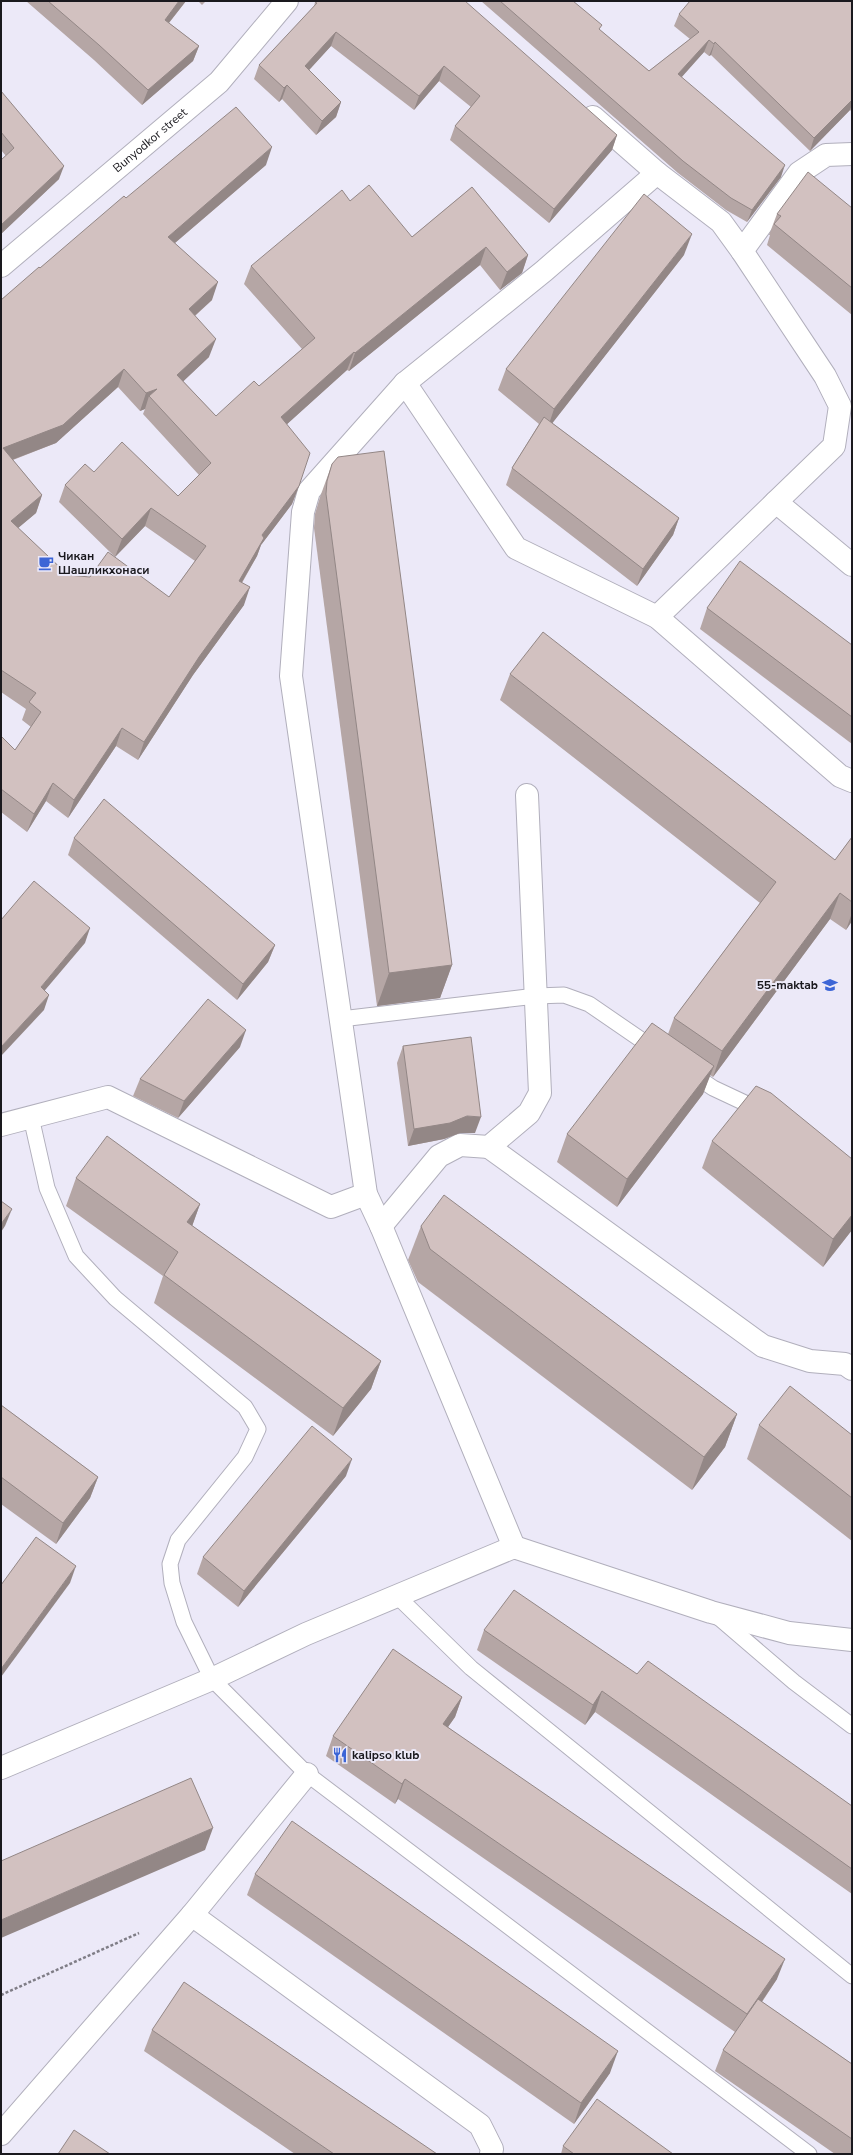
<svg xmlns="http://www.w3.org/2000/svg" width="853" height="2155" viewBox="0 0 853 2155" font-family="'Nunito Sans',sans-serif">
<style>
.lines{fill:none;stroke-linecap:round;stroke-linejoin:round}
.service-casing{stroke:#b1afbc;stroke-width:17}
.minor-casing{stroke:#b1afbc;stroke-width:24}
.tertiary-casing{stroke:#b1afbc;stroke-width:24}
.path{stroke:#7f7d86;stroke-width:2.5;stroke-dasharray:3 2;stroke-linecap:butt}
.service{stroke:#fff;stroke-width:15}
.minor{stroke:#fff;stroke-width:22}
.tertiary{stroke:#fff;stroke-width:22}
.wall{fill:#b5a6a5;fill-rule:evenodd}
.shaded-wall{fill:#938786}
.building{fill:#d2c1c0;stroke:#938786;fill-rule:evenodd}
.labels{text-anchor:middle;stroke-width:4;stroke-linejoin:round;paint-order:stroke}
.street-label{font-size:12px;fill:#1a191e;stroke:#ece9f8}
.poi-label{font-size:12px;font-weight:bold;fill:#1a191e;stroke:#ece9f8;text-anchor:start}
</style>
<rect width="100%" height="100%" fill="#ece9f8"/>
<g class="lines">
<g class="service-casing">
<g id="service">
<path d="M341,1019L536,996L564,995L589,1004L656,1050"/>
<path d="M691,1073L713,1088L762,1111"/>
<path d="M31,1117L47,1188L76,1256L115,1298L245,1407L258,1429L245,1457L178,1540L170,1564L172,1583L184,1622L212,1679L307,1774L809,2154"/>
<path d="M397,1596L471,1668L852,1976"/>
<path d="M717,1616L794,1682L852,1726"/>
</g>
</g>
<g class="minor-casing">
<g id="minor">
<path d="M657,173L721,222L742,251L825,376L840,406L834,446L776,502L852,565"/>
<path d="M742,251L799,173L826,155L852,154"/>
<path id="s1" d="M1,266L219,82L287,1"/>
<path d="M405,383L516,548L657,617L840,776L852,781"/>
<path d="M657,617L776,502"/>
<path d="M1,1125L108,1097L331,1207L366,1194"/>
<path d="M489,1147L763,1346L810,1361L845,1364L852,1369"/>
<path d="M381,1226L439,1156L460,1145L489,1147L529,1113L540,1093L527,795"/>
<path d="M514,1547L381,1226L366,1194L291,676L303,512L309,491L405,383L544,271L657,173L593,117"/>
<path d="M307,1774L192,1915L480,2125L492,2149L491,2154"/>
<path d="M1,2134L192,1915"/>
</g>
</g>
<g class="tertiary-casing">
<path id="tertiary" d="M1,1768L212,1679L306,1634L514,1547L711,1612L789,1633L852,1640"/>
</g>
<path class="path" d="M1,1995L139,1933"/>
<use href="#service" class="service"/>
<use href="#minor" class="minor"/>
<use href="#tertiary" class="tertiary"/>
</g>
<g class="wall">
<path d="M26,1H186L169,23L199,46L193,61L142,105L94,60Z"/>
<path d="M198,1H206L202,5Z"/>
<path d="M481,1H573L600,30L649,71L690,39L674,26L679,14L852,1V112L850,110L810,151L711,55L709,56L704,52L681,77L781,177L747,222L726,210L678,173Z"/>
<path d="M315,2L617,135L612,150L549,223L450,140L455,126L471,107L439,81L414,110L331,46L309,70L341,102L336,117L316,135L282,99L279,102L254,79L259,65L314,7Z"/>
<path d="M1,91L59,179L1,234V160L6,156L1,150Z"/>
<path d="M266,165L175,243L212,300L195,316L209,357L183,381L216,416L259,386L302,349L244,284L251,266L350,201L412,237L472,187L528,255L522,273L500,290L480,265L349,371L347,370L287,424L299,486L292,504L261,545L257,556L242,583L244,605L193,675L138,760L116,746L68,818L46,801L27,832L1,812V736L15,750L31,727L22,720L26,709L1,692V300L126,198ZM118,387L140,411L145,409L143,414L199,475L178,496L94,472L65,485L59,502L115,557L145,526L195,561L169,597L68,575L18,528L36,513L42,495L13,460L56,443Z"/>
<path d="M852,208V315L767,245L770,235H769L777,214Z"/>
<path d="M684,255L552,423L679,518L673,535L637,586L506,485L512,468L539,424L498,390L506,369Z"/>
<path d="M332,464L452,965L440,998L377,1006L314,528L315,514L320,497Z"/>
<path d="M707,608L852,645V744L700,629Z"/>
<path d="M510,674L835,860L852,837V921L846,930L830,919L713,1077L710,1075L703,1094L617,1207L557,1162L567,1134L668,1034L674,1018L760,903L500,700Z"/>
<path d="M74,838L275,945L268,962L237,1000L68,855Z"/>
<path d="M403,1046L475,1133H460L444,1139L408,1146L397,1063Z"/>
<path d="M240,1047L178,1118L133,1096L140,1079Z"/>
<path d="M712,1141L852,1159V1230L823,1267L702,1168Z"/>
<path d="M76,1178L200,1204L192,1226L381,1361L371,1389L333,1436L154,1303L163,1276L66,1206Z"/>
<path d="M421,1226L737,1414L725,1447L692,1490L418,1282L408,1260Z"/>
<path d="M1,1405L98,1477L90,1498L56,1544L1,1504Z"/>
<path d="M759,1425L852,1435V1541L747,1459Z"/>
<path d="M346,1476L238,1607L197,1574L203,1557Z"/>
<path d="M484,1630L637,1674L852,1806V1894L595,1712L585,1725L477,1650Z"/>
<path d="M462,1697L455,1717L448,1727L777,1979L762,2002L852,2064V2154H835L715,2071L723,2050L735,2032L398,1799L395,1804L326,1756L333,1736Z"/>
<path d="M255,1874L610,2073L574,2124L247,1895Z"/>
<path d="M152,2030L437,2154H295L144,2051Z"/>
<path d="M563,2146L673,2154H561Z"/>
</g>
<g class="shaded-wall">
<path d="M179,1H186L160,34L165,20Z"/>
<path d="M336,32L331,46L300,80L305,66Z"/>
<path d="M709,40L704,52L673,87L678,74Z"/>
<path d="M715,42L711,55L709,56L714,44Z"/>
<path d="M199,46L193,61L142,105L148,90Z"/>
<path d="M444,66L439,81L414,110L419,96Z"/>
<path d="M287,85L282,99L279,102L284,88Z"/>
<path d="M852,100V104L850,110L810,151L814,138Z"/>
<path d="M341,102L336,117L316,135L322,121Z"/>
<path d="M617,135L612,150L549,223L554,209Z"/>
<path d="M272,147L266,165L162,254L168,237Z"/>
<path d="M785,165L781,177L747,222L752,210Z"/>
<path d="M64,166L59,179L1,234V225Z"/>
<path d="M692,234L684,255L547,430L554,409Z"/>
<path d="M486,247L480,265L349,371L355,353Z"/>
<path d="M528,255L522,273L500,290L507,272Z"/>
<path d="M218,282L212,300L182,327L189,309Z"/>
<path d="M216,339L209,357L171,393L177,375Z"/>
<path d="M354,352L347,370L275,435L281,417Z"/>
<path d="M124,369L118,387L56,443L1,464L3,448Z"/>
<path d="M157,389L149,396L145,409L140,411L146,393Z"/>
<path d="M299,486L292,504L261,545L257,556L232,599L239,581L262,535Z"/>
<path d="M42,495L36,513L5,539L11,521Z"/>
<path d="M151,508L145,526L115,557L122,539Z"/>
<path d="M679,518L673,535L637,586L643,569Z"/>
<path d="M250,587L244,605L193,675L138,760L144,742L199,657Z"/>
<path d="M122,728L116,746L68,818L74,800Z"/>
<path d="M53,783L46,801L27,832L34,814Z"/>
<path d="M840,893L830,919L713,1077L722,1051Z"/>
<path d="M852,913V921L846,930Z"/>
<path d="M90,928L85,943L35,1002L41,987Z"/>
<path d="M275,945L268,962L237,1000L243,984Z"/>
<path d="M452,965L440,998L377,1006L389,973Z"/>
<path d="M49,995L44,1010L1,1056V1047Z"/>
<path d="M246,1030L240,1047L178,1118L184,1101Z"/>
<path d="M714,1066L703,1094L617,1207L627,1179Z"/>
<path d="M467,1116L481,1117L475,1133H460L444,1139L408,1146L414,1129Z"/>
<path d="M200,1204L190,1232L187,1222Z"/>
<path d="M12,1209L5,1226L1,1232V1224Z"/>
<path d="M852,1215V1230L823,1267L833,1239Z"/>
<path d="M381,1361L371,1389L333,1436L343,1408Z"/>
<path d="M737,1414L725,1447L692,1490L704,1457Z"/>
<path d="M352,1459L346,1476L238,1607L244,1591Z"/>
<path d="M98,1477L90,1498L56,1544L63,1523Z"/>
<path d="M76,1566L70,1583L1,1677V1669Z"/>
<path d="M602,1691L595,1712L585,1725L593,1705Z"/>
<path d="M462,1697L455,1717L436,1744L443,1724Z"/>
<path d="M405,1779L398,1799L395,1804L402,1784Z"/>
<path d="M213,1828L205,1850L1,1938V1920Z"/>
<path d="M785,1959L777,1979L739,2035L747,2014Z"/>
<path d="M618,2051L610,2073L574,2124L581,2103Z"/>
</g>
<g class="building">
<path d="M48,1H179L165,20L199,46L148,90L99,45Z"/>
<path d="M316,1H465L617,135L554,209L455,126L480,96L444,66L419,96L336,32L305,66L341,102L322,121L287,85L284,88L259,65L317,3L315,2Z"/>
<path d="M500,1H573L602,25L599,29L649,71L699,32L679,14L690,1H852V100L814,138L715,42L714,44L709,40L678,74L785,165L752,210L731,198L683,161Z"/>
<path d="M1,91L64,166L1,225V160L14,148L1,132Z"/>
<path d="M236,107L272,147L168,237L218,282L189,309L216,339L177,375L216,416L254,381L259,386L315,338L251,266L342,190L350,201L369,185L412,237L472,187L528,255L507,272L486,247L355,353L354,352L281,417L310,453L299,486L262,535L264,538L239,581L250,587L199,657L144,742L122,728L74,800L53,783L34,814L1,789V736L15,750L41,712L29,702L36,693L1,670V300L39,267L40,268L124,196L126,198ZM124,369L146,393L157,389L149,396L211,463L178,496L122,442L94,472L85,464L65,485L122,539L151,508L206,546L169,597L108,552L90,577L68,575L11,521L42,495L3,448L63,425Z"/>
<path d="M808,172L852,208V288L774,224L781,216L777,214Z"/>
<path d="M644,194L692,234L554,409L506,369Z"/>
<path d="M544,417L679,518L643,569L512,468Z"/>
<path d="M384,451L452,965L389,973L326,494L327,481L332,464L338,457Z"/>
<path d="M740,561L852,645V717L707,608Z"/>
<path d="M543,632L835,860L852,837V902L840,893L722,1051L674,1018L776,882L510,674Z"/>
<path d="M104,799L275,945L243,984L74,838Z"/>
<path d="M34,881L90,928L41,987L49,995L1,1047V920Z"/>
<path d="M208,999L246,1030L184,1101L140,1079Z"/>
<path d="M652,1023L714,1066L627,1179L567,1134Z"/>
<path d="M471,1037L481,1117L467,1116L450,1123L414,1129L403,1046Z"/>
<path d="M756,1086L771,1093L852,1159V1215L833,1239L712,1141Z"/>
<path d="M107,1136L200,1204L187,1222L381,1361L343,1408L164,1275L178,1252L76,1178Z"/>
<path d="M444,1195L737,1414L704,1457L430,1249L421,1226Z"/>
<path d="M1,1201L12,1209L1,1224Z"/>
<path d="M790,1386L852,1435V1498L759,1425Z"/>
<path d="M1,1405L98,1477L63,1523L1,1477Z"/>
<path d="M312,1426L352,1459L244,1591L203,1557Z"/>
<path d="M36,1537L76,1566L1,1669V1585Z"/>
<path d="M514,1590L637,1674L648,1661L852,1806V1869L602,1691L593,1705L484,1630Z"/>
<path d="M393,1649L462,1697L443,1724L785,1959L747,2014L405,1779L402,1784L333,1736Z"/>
<path d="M191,1778L213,1828L1,1920V1861Z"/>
<path d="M292,1821L618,2051L581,2103L255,1874Z"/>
<path d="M184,1982L437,2154H334L152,2030Z"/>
<path d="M758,1999L852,2064V2139L723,2050Z"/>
<path d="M597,2099L673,2154H574L563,2146Z"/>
<path d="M74,2130L110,2154H58Z"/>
</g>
<defs>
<g id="cafe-bare" transform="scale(1.2)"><path d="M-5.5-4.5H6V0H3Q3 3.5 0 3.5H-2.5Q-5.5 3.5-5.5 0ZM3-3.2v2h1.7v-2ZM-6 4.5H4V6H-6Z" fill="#3c65d6" stroke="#ece9f8" stroke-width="2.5" paint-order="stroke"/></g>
<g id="school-bare" transform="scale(1.2)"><path d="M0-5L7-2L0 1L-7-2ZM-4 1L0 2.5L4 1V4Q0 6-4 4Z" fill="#3c65d6" stroke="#ece9f8" stroke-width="2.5" paint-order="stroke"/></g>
<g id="restaurant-bare" transform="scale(1.2)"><path d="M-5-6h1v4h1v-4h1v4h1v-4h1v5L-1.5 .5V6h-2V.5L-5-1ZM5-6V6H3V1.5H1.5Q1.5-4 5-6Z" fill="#3c65d6" stroke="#ece9f8" stroke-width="2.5" paint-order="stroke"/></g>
</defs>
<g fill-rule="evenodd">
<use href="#cafe-bare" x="46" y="563"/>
<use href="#school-bare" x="830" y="985"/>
<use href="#restaurant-bare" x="340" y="1755"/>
</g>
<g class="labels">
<g class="street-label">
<text dy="4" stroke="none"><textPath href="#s1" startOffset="195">Bunyodkor street</textPath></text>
</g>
<g class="poi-label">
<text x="58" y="560">Чикан<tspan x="58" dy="14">Шашликхонаси</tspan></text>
<text x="818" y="989" text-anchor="end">55-maktab</text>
<text x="352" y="1759">kalipso klub</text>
</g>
</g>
<rect width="853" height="2155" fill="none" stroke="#1a191e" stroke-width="4"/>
</svg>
